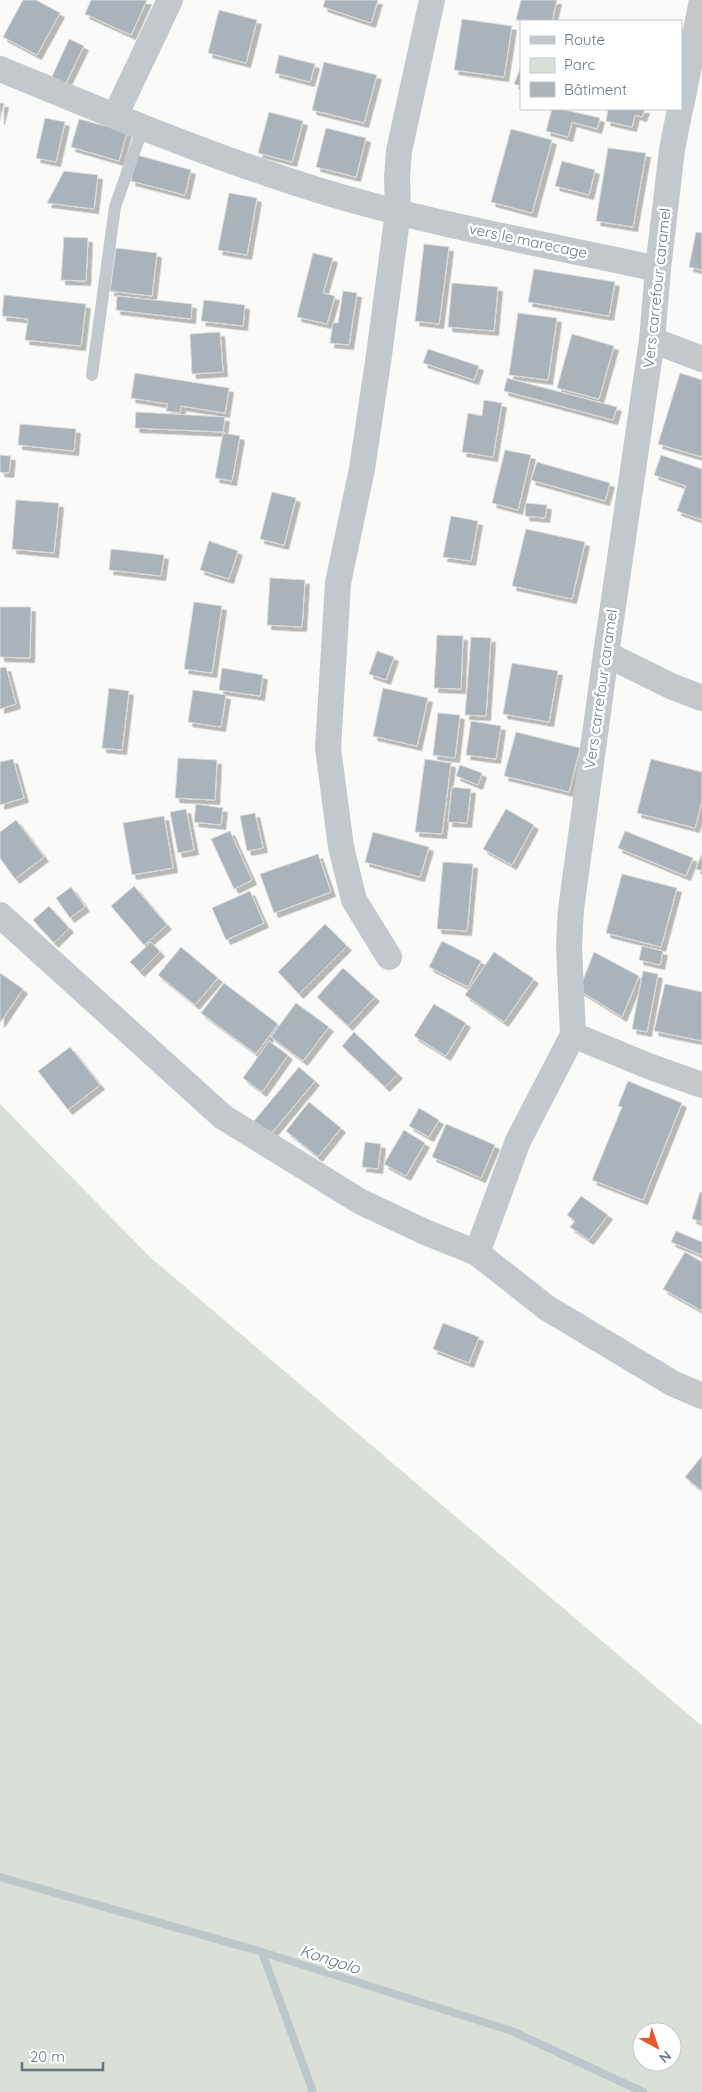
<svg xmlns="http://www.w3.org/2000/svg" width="702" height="2092" viewBox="0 0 702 2092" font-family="Quicksand,sans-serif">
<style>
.green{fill:#dadfd7;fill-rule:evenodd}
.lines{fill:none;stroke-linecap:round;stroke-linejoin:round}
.stream{stroke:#bbc7cb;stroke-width:8}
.building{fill:#aab3b9;stroke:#dcdcda;filter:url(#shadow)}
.service{stroke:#c3c8cc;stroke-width:12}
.minor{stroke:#c3c8cc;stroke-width:26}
.labels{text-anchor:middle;stroke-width:5;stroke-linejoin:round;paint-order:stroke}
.street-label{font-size:15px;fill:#657683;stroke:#fff}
.water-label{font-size:16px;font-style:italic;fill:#60757c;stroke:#fff}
</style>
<defs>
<filter id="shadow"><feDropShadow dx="4.5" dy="4.5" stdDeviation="0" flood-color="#0004"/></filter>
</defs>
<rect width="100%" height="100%" fill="#fafaf8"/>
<path class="green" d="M0,1104L150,1257L702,1726V2092H0ZM642,2032H672V2062H642Z"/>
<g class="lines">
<g class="stream">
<path d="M0,1877L262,1952L512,2031L643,2092"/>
<path d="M262,1952L313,2092"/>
</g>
</g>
<g class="building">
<path d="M23,0H36L60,13L37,55L3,37Z"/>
<path d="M91,0H147L131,35L85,14Z"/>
<path d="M325,0H378L371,23L323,7Z"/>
<path d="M521,0H557L552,21L516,20Z"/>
<path d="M219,10L257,20L246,63L208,53Z"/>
<path d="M462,19L512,26L504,77L454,70Z"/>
<path d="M69,39L84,46L65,85L51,79Z"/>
<path d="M279,55L315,64L310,82L275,73Z"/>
<path d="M324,62L377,75L364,123L312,110Z"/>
<path d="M521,67V86L514,84Z"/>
<path d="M0,103H4L0,120Z"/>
<path d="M552,109H561L600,118L597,129L572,122L568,137L546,131Z"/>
<path d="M608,109H645L642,117L635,115L632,127L606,121Z"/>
<path d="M269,112L303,121L292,162L258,153Z"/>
<path d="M45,118L65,122L56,162L36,158Z"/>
<path d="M79,119L127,132L119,161L71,147Z"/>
<path d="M326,128L366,138L356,177L316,167Z"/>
<path d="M511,129L552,140L532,213L491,202Z"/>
<path d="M608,148L646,153L633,227L596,221Z"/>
<path d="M137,155L191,170L185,195L131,181Z"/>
<path d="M562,161L595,170L589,195L555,186Z"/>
<path d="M64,171L98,175L94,209L47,203Z"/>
<path d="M229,193L257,198L247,255L218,250Z"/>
<path d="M696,232L702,233V270L689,267Z"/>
<path d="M64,237L88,238L86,281L61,280Z"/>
<path d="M424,244L449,247L439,324L415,321Z"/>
<path d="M116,248L157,253L152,296L110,291Z"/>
<path d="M313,253L333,258L323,293L335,296L327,324L297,317Z"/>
<path d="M534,269L615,282L609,316L528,302Z"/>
<path d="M452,283L498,287L494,331L448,327Z"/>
<path d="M343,291L357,293L349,345L330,343L333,323H338Z"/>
<path d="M4,295L86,304L81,346L25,340L28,319L2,316Z"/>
<path d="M117,296L192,304L191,319L116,310Z"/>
<path d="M204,300L245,305L243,326L201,321Z"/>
<path d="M518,313L557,318L548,380L509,375Z"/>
<path d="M220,332L223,372L192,374L190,334Z"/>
<path d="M572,334L614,346L599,399L557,388Z"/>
<path d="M428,349L479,366L474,380L423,363Z"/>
<path d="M135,373L229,388L225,413L181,406L180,413L166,411L168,404L131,398Z"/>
<path d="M680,373L702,380V457L658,444Z"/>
<path d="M507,378L617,407L613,420L504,391Z"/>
<path d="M484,400L502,403L493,457L462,452L468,413L482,416Z"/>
<path d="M136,412L225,417L223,432L135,428Z"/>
<path d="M20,424L76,429L74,451L18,445Z"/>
<path d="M223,433L240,436L232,481L215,478Z"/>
<path d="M505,450L531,455L518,510L492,503Z"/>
<path d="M0,455L11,456L9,473L0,472Z"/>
<path d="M661,455L702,469V520L677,511L686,486L654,475Z"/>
<path d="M537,462L610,483L605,501L531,480Z"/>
<path d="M272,492L296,498L284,545L260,539Z"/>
<path d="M16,500L59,503L54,553L12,549Z"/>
<path d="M526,503L547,505L545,518L525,516Z"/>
<path d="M451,516L478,521L471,561L443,557Z"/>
<path d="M526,529L585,542L572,599L512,586Z"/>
<path d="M209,541L238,551L229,579L200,570Z"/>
<path d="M111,549L164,555L161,576L109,570Z"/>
<path d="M270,578L305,580L302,627L267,625Z"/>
<path d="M194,602L222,606L212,673L184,669Z"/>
<path d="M0,607H31L30,658L0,657Z"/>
<path d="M437,635L463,636L461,689L434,688Z"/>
<path d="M471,637L491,638L486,716L465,715Z"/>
<path d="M377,651L394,657L386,680L369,674Z"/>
<path d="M512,663L558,671L549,722L503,714Z"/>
<path d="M6,667L16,704L0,709V668Z"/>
<path d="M222,668L263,675L260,696L219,690Z"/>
<path d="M109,688L129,691L122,750L102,748Z"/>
<path d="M383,688L428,698L417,746L373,736Z"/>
<path d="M193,690L226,695L221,727L188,722Z"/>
<path d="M438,713L460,715L455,758L433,755Z"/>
<path d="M471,721L501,726L496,759L466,755Z"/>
<path d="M516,732L580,748L569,792L504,776Z"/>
<path d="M178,758L217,760L215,800L175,798Z"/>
<path d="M13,759L24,798L0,805V762Z"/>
<path d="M425,759L451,763L442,834L415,832Z"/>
<path d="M651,759L702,772V801L695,828L637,813Z"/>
<path d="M460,765L482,773L478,785L456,776Z"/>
<path d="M452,787L471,789L467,823L448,822Z"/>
<path d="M196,804L223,808L221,825L194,822Z"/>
<path d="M186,809L194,850L178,853L170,812Z"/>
<path d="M506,809L534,825L512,865L483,849Z"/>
<path d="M255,813L263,848L247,851L240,816Z"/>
<path d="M164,816L173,868L132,875L123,823Z"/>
<path d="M16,820L44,857L15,879L0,858V832Z"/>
<path d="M230,831L252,880L234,889L211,839Z"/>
<path d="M625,831L693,858L686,876L618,848Z"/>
<path d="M373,832L429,847L420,877L365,862Z"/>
<path d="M702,853V871L696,869Z"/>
<path d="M318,854L331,892L274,913L260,874Z"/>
<path d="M443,862L473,864L467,931L437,929Z"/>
<path d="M622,874L677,888L661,947L606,933Z"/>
<path d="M134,886L167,925L144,945L111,906Z"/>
<path d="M71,887L85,907L70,918L56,898Z"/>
<path d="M250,891L264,923L226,940L212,908Z"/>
<path d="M49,906L69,928L54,943L33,920Z"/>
<path d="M325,924L347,946L299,994L278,972Z"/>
<path d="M442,941L481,961L468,987L429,967Z"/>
<path d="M151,942L160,952L140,972L130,962Z"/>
<path d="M642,946L663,951L660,965L639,960Z"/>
<path d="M181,947L218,978L195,1005L158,975Z"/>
<path d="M494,952L534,979L504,1022L465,995Z"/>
<path d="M594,952L639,976L622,1017L579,990Z"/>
<path d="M343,968L375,997L348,1026L317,997Z"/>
<path d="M643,971L658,974L647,1032L632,1029Z"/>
<path d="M0,973L23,989L0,1023Z"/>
<path d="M224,983L278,1024L256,1054L201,1013Z"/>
<path d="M665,984L702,992V1041L654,1031Z"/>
<path d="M296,1003L329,1027L303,1061L271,1037Z"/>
<path d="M434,1004L466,1023L446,1056L414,1036Z"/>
<path d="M354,1032L398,1074L385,1087L342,1046Z"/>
<path d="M269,1041L288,1055L262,1092L243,1078Z"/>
<path d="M70,1047L100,1085L68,1110L38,1071Z"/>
<path d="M299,1067L315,1081L270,1135L254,1121Z"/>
<path d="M628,1081L682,1103L643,1200L592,1180L622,1107L618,1106Z"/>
<path d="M309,1102L341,1128L318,1157L286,1131Z"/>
<path d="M419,1108L439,1120L429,1137L409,1126Z"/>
<path d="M446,1124L495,1145L481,1178L432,1157Z"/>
<path d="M404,1130L425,1143L406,1176L384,1164Z"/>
<path d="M365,1142L381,1144L378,1169L362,1167Z"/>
<path d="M700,1192L702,1193V1222L692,1219Z"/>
<path d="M581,1196L608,1215L589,1240L570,1227L575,1221L567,1215Z"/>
<path d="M676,1231L702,1242V1255L671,1242Z"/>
<path d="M685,1252L702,1262V1311L663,1289Z"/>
<path d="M443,1323L479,1337L469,1363L433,1349Z"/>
<path d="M702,1456V1491L685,1477Z"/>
</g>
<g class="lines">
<path class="service" d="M92,375L115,207L143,127"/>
<g class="minor">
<path d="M0,69C91,106 182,145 275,176C399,219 530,241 658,269"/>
<path d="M681,106L702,0"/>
<path d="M115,116L170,0"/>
<path d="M652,340L702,359"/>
<path d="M606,654L673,687L702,698"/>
<path d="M0,915L223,1117L361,1202L425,1232L477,1253L547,1308L672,1383L702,1396"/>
<path d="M389,957L354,900L341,847L328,748L338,583L362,469L379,355L398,212L397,177L399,151L432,0"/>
<path d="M573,1035L651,1067L702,1085"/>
<path d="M477,1253L518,1141L573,1035L569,946L571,909L606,654L652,340L658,269L672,150L680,109"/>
</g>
</g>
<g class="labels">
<g class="street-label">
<text transform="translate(528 241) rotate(12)" y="5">vers le marecage</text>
<text transform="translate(657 288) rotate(-84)" y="5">Vers carrefour caramel</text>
<text transform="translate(601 689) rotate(-82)" y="5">Vers carrefour caramel</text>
</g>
<g class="water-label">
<text transform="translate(330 1959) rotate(18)" y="6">Kongolo</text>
</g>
</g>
<rect x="520" y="20" width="162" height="90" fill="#ffffff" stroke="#c1c8cd"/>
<rect x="530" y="36" width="25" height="8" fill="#c3c8cc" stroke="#c1c8cd"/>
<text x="564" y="45" font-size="15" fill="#657683">Route</text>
<rect x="530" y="58" width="25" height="15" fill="#dadfd7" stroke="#c1c8cd"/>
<text x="564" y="70" font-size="15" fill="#657683">Parc</text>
<rect x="530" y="82" width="25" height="15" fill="#aab3b9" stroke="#c1c8cd"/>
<text x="564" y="95" font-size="15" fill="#657683">Bâtiment</text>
<g transform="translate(657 2047) rotate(140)"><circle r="24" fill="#ffffff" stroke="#c1c8cd"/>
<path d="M0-4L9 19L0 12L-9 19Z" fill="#e4572e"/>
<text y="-8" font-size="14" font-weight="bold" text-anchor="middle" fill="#657683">N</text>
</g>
<path d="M22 2062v8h81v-8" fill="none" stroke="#657683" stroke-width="2.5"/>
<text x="30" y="2062" font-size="15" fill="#657683" stroke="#ffffff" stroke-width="4" paint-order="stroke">20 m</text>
</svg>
